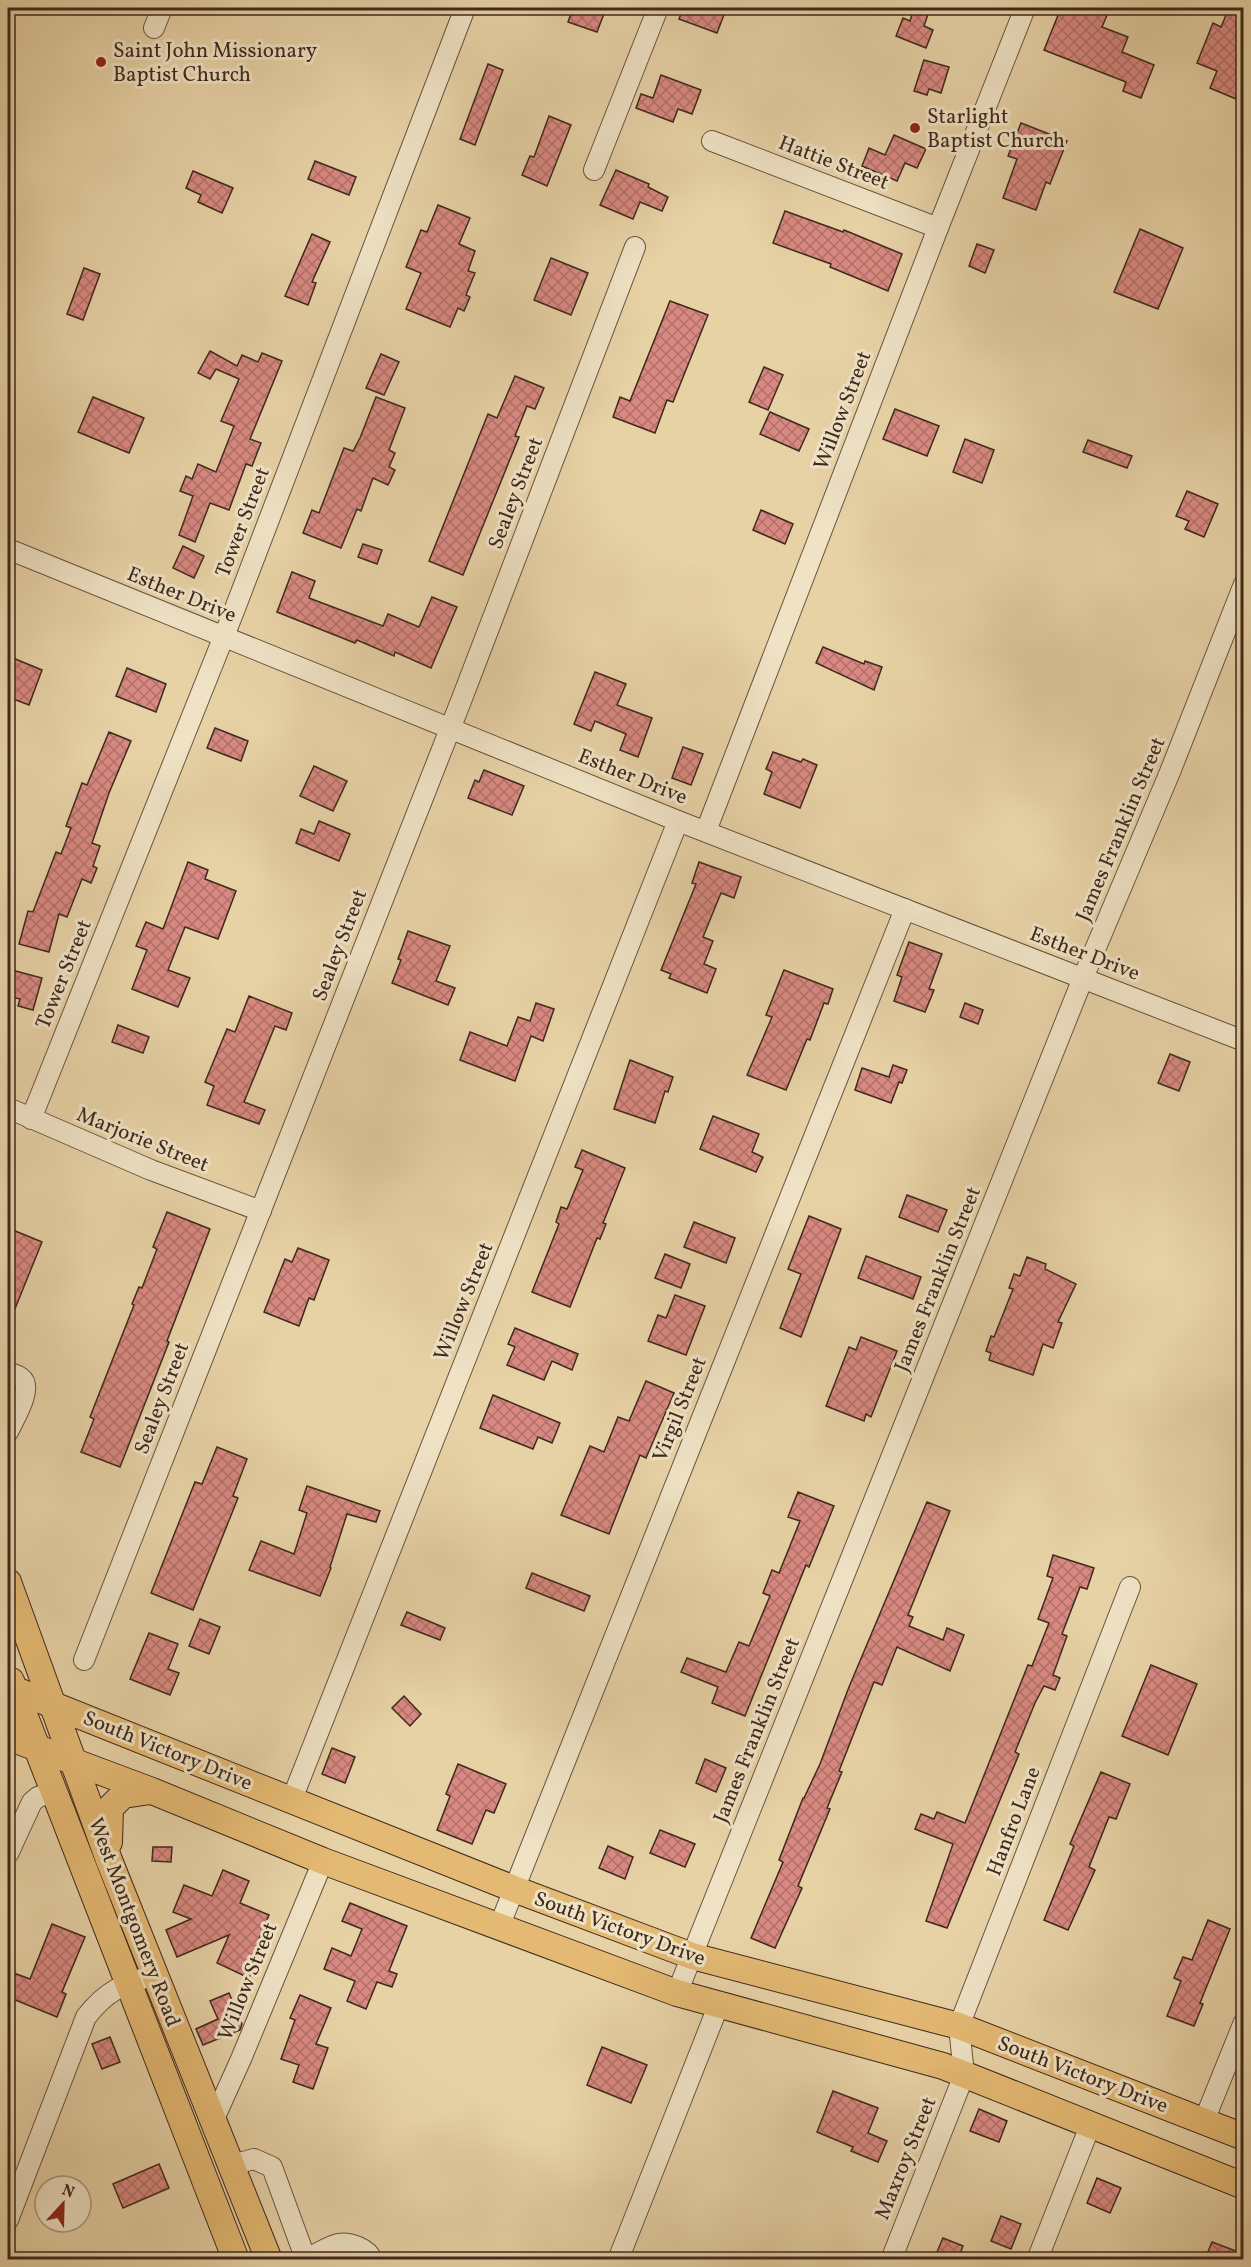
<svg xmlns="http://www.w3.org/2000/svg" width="1251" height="2267" viewBox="0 0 1251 2267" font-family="Vollkorn,serif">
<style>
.building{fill:url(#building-cross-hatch);stroke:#3e291d;stroke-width:1.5}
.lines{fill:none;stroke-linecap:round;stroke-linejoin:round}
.minor-casing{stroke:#68533f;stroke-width:22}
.major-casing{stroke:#3e291d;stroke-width:28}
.minor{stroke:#efe2c5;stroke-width:20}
.major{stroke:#e4b973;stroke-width:26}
.poi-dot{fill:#8f2418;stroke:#efe2c5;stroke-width:2}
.labels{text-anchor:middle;stroke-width:6;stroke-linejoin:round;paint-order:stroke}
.poi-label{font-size:21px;fill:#3e291d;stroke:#efe2c5;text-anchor:start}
.street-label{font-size:21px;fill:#3e291d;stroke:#efe2c5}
</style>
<defs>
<pattern id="building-cross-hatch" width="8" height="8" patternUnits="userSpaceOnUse" patternTransform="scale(1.5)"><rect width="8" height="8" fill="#d98981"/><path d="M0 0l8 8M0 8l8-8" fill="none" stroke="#b17069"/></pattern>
</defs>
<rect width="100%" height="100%" fill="#e7d2a6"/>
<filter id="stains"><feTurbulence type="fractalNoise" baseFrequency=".00333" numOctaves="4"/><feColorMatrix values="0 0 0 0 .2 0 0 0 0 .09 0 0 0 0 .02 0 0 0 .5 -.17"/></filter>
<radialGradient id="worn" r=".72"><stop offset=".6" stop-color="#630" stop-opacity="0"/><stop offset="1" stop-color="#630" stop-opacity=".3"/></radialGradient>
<g class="building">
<path d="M573,8H595L605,11L597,32L568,22Z"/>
<path d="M683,8H713L725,12L717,33L679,19Z"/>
<path d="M914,8H930L924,26L933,30L926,48L896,36L903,18L910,21Z"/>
<path d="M1061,8H1110L1102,27L1128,37L1122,52L1154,65L1141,98L1123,91L1126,82L1044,50Z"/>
<path d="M1229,8H1244V17L1238,32L1244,34V80L1236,99L1210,88L1217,71L1197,63L1213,23L1221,27Z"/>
<path d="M924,60L949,67L941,93L929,89L927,95L914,91Z"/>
<path d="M488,64L503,70L475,145L460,139Z"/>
<path d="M661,75L701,90L692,114L678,109L673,122L636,108L641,94L653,98Z"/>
<path d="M549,116L571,125L547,186L522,175L530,156L534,157Z"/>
<path d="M1021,123L1067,141L1050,184L1046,182L1036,210L1003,198L1017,159L1008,156Z"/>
<path d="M894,135L926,149L917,168L905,163L897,181L862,166L869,148L885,155Z"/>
<path d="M315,161L356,177L349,195L308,179Z"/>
<path d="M616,170L649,184L648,187L668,197L662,211L640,202L633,219L600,205Z"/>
<path d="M193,171L233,188L222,213L198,202L201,195L186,188Z"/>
<path d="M438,205L470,218L459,244L475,251L468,271L475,273L466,295L470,297L464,311L458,308L450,327L406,309L421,273L406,267L421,230L427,232Z"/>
<path d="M785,211L843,232L844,230L902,254L888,291L830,267L831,264L773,243Z"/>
<path d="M1140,229L1183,248L1158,309L1114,292Z"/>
<path d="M312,234L330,242L312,282L316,283L308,305L285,296Z"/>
<path d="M977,244L994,250L985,273L969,266Z"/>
<path d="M551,258L588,273L571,315L534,300Z"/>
<path d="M84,268L100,274L83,320L67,314Z"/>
<path d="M670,301L708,315L673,402L667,400L655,433L613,417L620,397L630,401Z"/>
<path d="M210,351L237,366L242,355L258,362L262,353L282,361L250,439L261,443L252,466L246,464L229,510L210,503L195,542L179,535L193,496L180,491L186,476L192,479L198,464L216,472L234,426L221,421L239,379L216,369L210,379L198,373Z"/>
<path d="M381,354L399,362L384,395L366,388Z"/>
<path d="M764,367L783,375L768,410L749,402Z"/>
<path d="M515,376L544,388L535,409L527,406L515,436L519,437L463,575L429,561L488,414L497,418Z"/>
<path d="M93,397L144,418L129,453L78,432Z"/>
<path d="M376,397L405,408L389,450L395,453L389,467L395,470L388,485L373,478L361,511L357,509L341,548L303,533L312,510L319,513L344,448L353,451L360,438Z"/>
<path d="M895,409L939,426L927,456L883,439Z"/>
<path d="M770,412L809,429L799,451L760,434Z"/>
<path d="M965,439L994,450L982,483L953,472Z"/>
<path d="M1088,440L1132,456L1127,468L1083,452Z"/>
<path d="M1187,491L1218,504L1204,537L1185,529L1189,521L1176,516Z"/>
<path d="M761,510L793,524L785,544L753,530Z"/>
<path d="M363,544L382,550L377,564L358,557Z"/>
<path d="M183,546L204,556L194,578L173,568Z"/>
<path d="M292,572L315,581L309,598L383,626L388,614L419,627L432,597L457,607L431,668L395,652L394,656L357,640L355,643L277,612Z"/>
<path d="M823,647L864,664L865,661L882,667L874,690L816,663Z"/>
<path d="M8,656L42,670L29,705L8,697Z"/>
<path d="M127,668L166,684L156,712L116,696Z"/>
<path d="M595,672L626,684L617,705L652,718L638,757L620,750L626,734L595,721L591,731L574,724Z"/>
<path d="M215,728L248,741L241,761L207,748Z"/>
<path d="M109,732L131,741L109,793L92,843L100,846L93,866L97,868L91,883L82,879L67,917L59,914L49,952L19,944L28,911L33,912L56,852L61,854L71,828L66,826L82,783L87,785Z"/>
<path d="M683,747L703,754L691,785L672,778Z"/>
<path d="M773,752L801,762L803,759L817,765L800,808L764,794L772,772L766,769Z"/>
<path d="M314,766L347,781L333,811L300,796Z"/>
<path d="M484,770L524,786L512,815L468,798L475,780L479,782Z"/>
<path d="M319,821L350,834L339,861L296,843L301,829L314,834Z"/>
<path d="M188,862L208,870L205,879L236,891L218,939L185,927L168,970L190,978L178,1007L132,989L147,950L136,946L146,922L163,929Z"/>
<path d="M699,862L741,877L734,898L721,893L703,937L713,941L704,964L716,969L707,993L669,978L671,974L661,970L696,884L692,883Z"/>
<path d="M408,931L450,946L436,981L455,988L448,1005L392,983L401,960L398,959Z"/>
<path d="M909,942L942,954L929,989L934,990L925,1012L894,1001L902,977L897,975Z"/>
<path d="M8,969L42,978L33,1010L18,1006L20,999L8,996Z"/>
<path d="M784,970L833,989L828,1004L824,1003L810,1040L807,1039L786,1090L747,1075L772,1017L766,1015Z"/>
<path d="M249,996L292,1013L286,1030L275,1026L244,1102L265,1110L259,1124L207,1105L214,1086L205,1082L227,1029L235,1032Z"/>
<path d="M536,1003L554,1009L543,1041L531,1036L515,1081L460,1060L470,1032L507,1046L518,1017L530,1021Z"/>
<path d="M965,1003L983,1010L978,1024L960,1017Z"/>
<path d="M118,1025L149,1037L143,1053L112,1042Z"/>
<path d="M1170,1054L1190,1062L1179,1091L1158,1083Z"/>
<path d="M630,1060L673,1077L668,1092L665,1091L655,1123L614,1109Z"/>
<path d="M893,1065L907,1070L902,1083L899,1082L891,1103L855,1090L862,1068L889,1077Z"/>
<path d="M713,1116L759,1134L752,1152L763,1157L756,1172L700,1149Z"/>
<path d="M582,1150L625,1168L603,1223L606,1224L600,1239L597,1238L570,1307L532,1292L559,1224L556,1222L561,1207L567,1209L583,1170L575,1167Z"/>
<path d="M907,1195L947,1210L938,1232L899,1217Z"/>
<path d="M167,1212L210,1229L167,1341L169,1342L120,1467L81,1452L94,1419L90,1417L134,1305L132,1304L139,1287L142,1288L157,1249L153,1247Z"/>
<path d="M809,1216L841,1229L801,1337L780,1328L801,1274L788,1269Z"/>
<path d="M694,1222L735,1238L726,1263L684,1247Z"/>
<path d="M8,1228L42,1242L8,1326Z"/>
<path d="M298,1248L329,1260L314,1300L309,1298L299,1326L264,1312L285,1259L292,1262Z"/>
<path d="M665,1254L690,1264L681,1288L655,1278Z"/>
<path d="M866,1256L921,1277L913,1299L858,1278Z"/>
<path d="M1027,1257L1046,1264L1045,1269L1076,1284L1058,1322L1062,1323L1053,1348L1043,1344L1033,1375L989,1360L991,1353L986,1351L991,1336L994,1337L1013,1289L1009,1288L1014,1274L1020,1276Z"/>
<path d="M675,1295L705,1306L686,1355L648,1341L658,1315L666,1318Z"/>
<path d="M515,1328L578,1354L572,1370L552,1361L544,1380L507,1365L515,1347L508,1344Z"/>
<path d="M861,1337L897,1351L871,1417L866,1414L864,1421L826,1406L849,1347L856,1350Z"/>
<path d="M646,1381L674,1393L646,1458L640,1455L609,1534L561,1515L590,1446L604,1452L618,1417L629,1421Z"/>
<path d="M493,1395L560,1423L552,1443L538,1437L533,1449L480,1428Z"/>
<path d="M217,1447L247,1459L233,1496L238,1498L193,1610L151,1593L195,1482L202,1484Z"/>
<path d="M307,1486L380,1511L376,1522L347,1514L330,1567L331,1568L320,1596L249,1570L261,1541L294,1554L307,1513L299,1510Z"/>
<path d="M798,1492L834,1506L809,1567L806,1565L745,1716L712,1703L718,1687L681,1672L687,1658L726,1672L739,1642L749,1646L770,1596L763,1593L772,1570L779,1573L800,1521L788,1517Z"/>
<path d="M927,1502L950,1511L908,1615L913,1617L909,1626L943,1640L947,1628L964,1635L950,1671L897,1647L882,1685L874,1682L839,1771L842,1772L827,1808L830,1809L798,1886L802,1888L775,1948L751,1938L783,1862L779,1860L803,1798H804L820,1764L849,1687Z"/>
<path d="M1053,1555L1094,1568L1087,1589L1080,1587L1062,1634L1067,1636L1053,1675L1060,1678L1055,1690L1044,1686L1035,1703L1015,1752L1019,1754L947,1928L926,1921L953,1844L915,1829L921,1814L934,1819L937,1812L965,1823L1028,1665L1032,1666L1049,1623L1038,1619L1053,1578L1047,1576Z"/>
<path d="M532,1573L590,1596L584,1611L526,1588Z"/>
<path d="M407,1612L445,1628L440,1640L401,1625Z"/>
<path d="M200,1619L220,1627L209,1654L189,1646Z"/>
<path d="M149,1633L178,1644L168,1669L179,1673L170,1695L130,1679Z"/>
<path d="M1151,1665L1197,1684L1168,1755L1122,1736Z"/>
<path d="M404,1696L421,1714L410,1726L392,1708Z"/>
<path d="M332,1748L355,1757L345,1783L322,1774Z"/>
<path d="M705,1759L726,1768L716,1792L696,1783Z"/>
<path d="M458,1764L506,1784L494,1813L486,1810L472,1844L437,1830L450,1796L446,1794Z"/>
<path d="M1101,1772L1130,1784L1116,1819L1109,1817L1089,1867L1095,1870L1068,1930L1044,1920L1074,1846L1070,1844Z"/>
<path d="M660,1830L695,1844L685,1867L650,1853Z"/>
<path d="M608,1846L633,1857L625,1879L599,1868Z"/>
<path d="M153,1847H172L171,1862L152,1861Z"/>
<path d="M223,1870L249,1881L240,1903L269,1915L253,1954L259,1957L249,1978L217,1963L229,1935L177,1957L166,1930L191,1919L173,1912L184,1885L212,1896Z"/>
<path d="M350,1903L407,1926L389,1971L397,1974L392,1987L377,1982L366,2009L347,2001L355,1981L324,1969L332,1948L351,1956L362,1929L342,1921Z"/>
<path d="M1208,1920L1230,1929L1200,2003L1203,2004L1194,2026L1167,2016L1181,1981L1174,1978L1183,1957L1192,1960Z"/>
<path d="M52,1924L85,1937L62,1992L66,1994L57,2017L8,1997V1980L11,1972L30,1979Z"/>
<path d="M229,1993L242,2024L240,2030L203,2045L196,2029L218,2019L210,2001Z"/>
<path d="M300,1995L331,2008L316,2044L328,2048L313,2089L293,2082L299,2065L281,2059L295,2020L290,2018Z"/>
<path d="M110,2037L120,2062L102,2069L92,2044Z"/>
<path d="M602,2047L647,2065L631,2103L587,2085Z"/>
<path d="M833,2091L878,2108L868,2133L887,2141L878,2162L851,2151L853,2147L817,2132Z"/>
<path d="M979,2109L1007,2121L999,2142L970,2131Z"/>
<path d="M159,2164L169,2188L123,2208L113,2184Z"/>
<path d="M1097,2178L1121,2188L1110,2213L1087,2203Z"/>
<path d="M1001,2216L1021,2224L1011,2249L991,2241Z"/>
<path d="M943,2238L963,2246L958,2259H934Z"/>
<path d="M1212,2242L1244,2254V2259H1205Z"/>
</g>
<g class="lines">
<g class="minor-casing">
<g id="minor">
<path d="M154,28L162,8"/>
<path d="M712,141L938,228"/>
<path d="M594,170L658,8"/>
<path d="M8,549L678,821L1244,1041"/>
<path d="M706,831L938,228L1025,8"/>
<path d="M8,1108L151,1170L261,1211"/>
<path d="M31,1119L234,611L465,8"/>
<path d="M8,1372C12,1374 18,1375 21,1378C34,1388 13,1420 8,1432"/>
<path d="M84,1660L461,701L635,247"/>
<path d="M292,1799L678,821"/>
<path d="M8,1854L32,1802L38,1797L53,1792"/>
<path d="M499,1927L905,909"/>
<path d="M677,1993L1083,978L1170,772L1244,584"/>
<path d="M214,2119L241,2059L323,1861"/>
<path d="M1204,2121L1244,2022"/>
<path d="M232,2165L254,2159L272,2167L306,2260"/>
<path d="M8,2220L86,2017C107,1990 123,1984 155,1975"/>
<path d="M306,2259C316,2255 328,2246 338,2244C349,2242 368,2248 372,2260"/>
<path d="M618,2260L719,2004"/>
<path d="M891,2260L964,2075L959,2026L1130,1587"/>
<path d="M1037,2260L1090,2126"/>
</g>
</g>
<g class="major-casing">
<g id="major">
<path d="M8,1582L109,1860L269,2260"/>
<path d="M11,1681L236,2260"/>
<path d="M8,1687L514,1889L692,1956L959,2026L1244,2137"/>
<path d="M8,1737L152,1791L323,1861L677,1993L943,2066L1244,2186"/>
<path d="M109,1842L110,1808L123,1795L151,1791"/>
</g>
</g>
<use href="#minor" class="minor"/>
<use href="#major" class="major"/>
</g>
<g class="poi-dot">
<circle cx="101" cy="62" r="6"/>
<circle cx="915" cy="128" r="6"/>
</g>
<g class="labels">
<g class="poi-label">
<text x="113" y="57">Saint John Missionary<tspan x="113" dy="24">Baptist Church</tspan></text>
<text x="927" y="123">Starlight<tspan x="927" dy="24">Baptist Church</tspan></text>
</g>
<g class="street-label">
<text transform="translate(834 162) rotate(21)" y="7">Hattie Street</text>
<text transform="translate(842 410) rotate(-69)" y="7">Willow Street</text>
<text transform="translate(515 493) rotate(-69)" y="7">Sealey Street</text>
<text transform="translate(242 522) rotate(-69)" y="7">Tower Street</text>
<text transform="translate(182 594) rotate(22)" y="7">Esther Drive</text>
<text transform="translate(633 776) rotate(22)" y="7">Esther Drive</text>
<text transform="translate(1120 829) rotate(-67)" y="7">James Franklin Street</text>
<text transform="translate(339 945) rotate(-69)" y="7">Sealey Street</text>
<text transform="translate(1085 953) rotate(21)" y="7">Esther Drive</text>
<text transform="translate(63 974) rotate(-68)" y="7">Tower Street</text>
<text transform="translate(143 1139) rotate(22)" y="7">Marjorie Street</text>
<text transform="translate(937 1279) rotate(-68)" y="7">James Franklin Street</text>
<text transform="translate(463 1301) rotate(-68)" y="7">Willow Street</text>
<text transform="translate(161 1398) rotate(-69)" y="7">Sealey Street</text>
<text transform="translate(679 1409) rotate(-68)" y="7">Virgil Street</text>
<text transform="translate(756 1730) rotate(-68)" y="7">James Franklin Street</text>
<text transform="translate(168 1750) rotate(22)" y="7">South Victory Drive</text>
<text transform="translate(1013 1821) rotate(-69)" y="7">Hanfro Lane</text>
<text transform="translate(135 1922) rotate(69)" y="7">West Montgomery Road</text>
<text transform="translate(620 1928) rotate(20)" y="7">South Victory Drive</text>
<text transform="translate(247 1981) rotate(-68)" y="7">Willow Street</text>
<text transform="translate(1083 2074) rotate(21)" y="7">South Victory Drive</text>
<text transform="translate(905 2158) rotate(-68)" y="7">Maxroy Street</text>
</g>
</g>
<rect width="1251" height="2267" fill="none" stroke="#e7d2a6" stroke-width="30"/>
<rect x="9" y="9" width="1233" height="2249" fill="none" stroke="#3e291d" stroke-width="3"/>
<rect x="15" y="15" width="1221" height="2237" fill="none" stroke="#3e291d" stroke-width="1.5"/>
<g transform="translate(63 2204) rotate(22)"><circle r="28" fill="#efe2c5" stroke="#a89882" stroke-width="1.5"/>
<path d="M0-4.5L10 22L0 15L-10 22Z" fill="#8f2418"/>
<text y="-9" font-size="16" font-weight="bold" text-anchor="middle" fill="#3e291d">N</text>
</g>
<rect width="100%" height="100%" filter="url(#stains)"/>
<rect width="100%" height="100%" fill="url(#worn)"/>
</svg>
